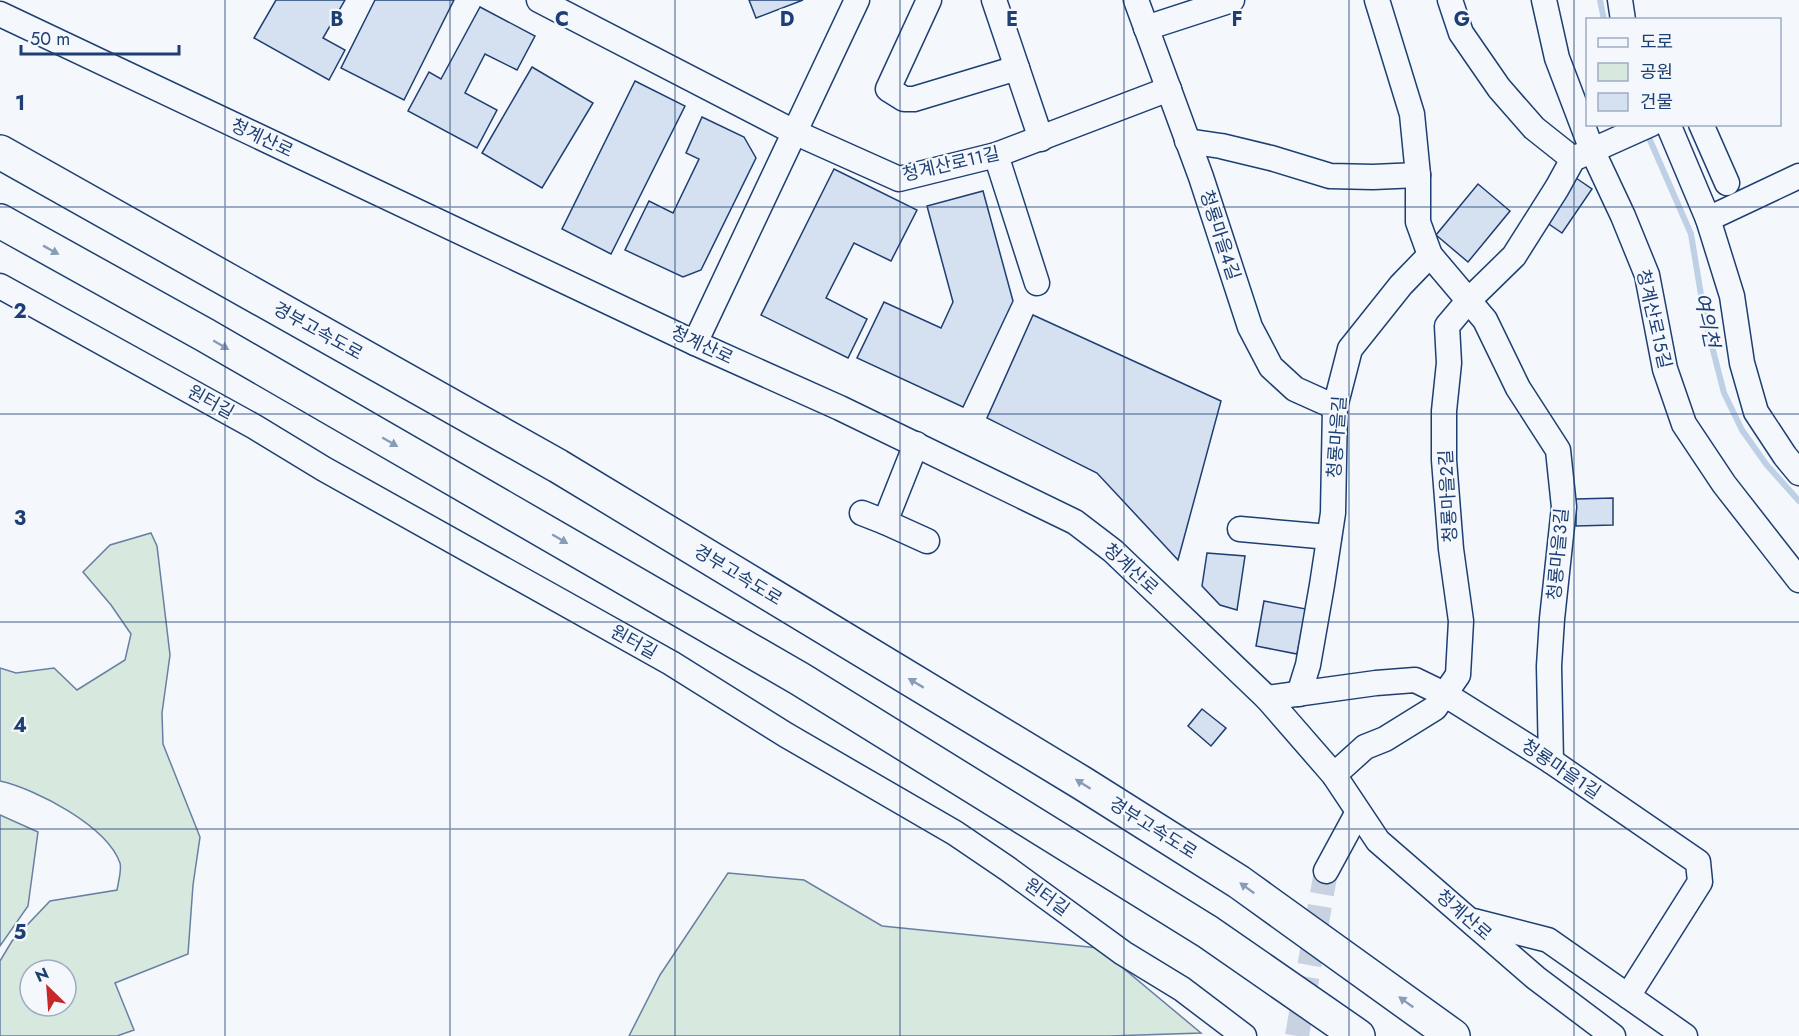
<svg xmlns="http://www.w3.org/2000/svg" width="1799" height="1036" viewBox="0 0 1799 1036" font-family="Jost,'Noto Sans KR',sans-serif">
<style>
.green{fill:#d7e8df;stroke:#687fa3;stroke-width:1.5;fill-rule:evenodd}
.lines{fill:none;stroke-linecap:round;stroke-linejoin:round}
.stream{stroke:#bed0e5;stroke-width:6}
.building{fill:#d5e0f0;stroke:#1d3f73;stroke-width:1.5}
.minor-tunnel{stroke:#c9d2e0;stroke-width:24;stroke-dasharray:24 12;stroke-linecap:butt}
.minor-casing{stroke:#1d3f73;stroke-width:27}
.highway-casing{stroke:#1d3f73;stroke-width:36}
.minor{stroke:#f4f7fb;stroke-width:24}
.highway{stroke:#f4f7fb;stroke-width:33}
.oneway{fill:#889bb7}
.grid{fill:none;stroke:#1d3f73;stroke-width:1.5;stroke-opacity:0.55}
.labels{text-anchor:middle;stroke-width:4.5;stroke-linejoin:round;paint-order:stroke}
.street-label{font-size:18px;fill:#1d3f73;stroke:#f4f7fb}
.water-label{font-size:20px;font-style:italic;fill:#1d3f73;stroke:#f4f7fb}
.grid-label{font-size:20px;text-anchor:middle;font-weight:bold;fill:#1d3f73;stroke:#f4f7fb;stroke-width:4.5;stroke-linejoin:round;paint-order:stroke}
</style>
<rect width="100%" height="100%" fill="#f4f7fb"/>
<g class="green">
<path d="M151,533L157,546L170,655L162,713L163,744L200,837L193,885L188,954L115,983L134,1030L117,1036H0V961L12,941L50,901L117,890C118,883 122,870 120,863C107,826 36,789 0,781V668L16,673L54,668L77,690L125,660L131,634L111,605L83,572L110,545ZM30,970H66V1006H30Z"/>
<path d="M0,815L38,832L28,906L0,946Z"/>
<path d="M728,873L804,880L882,926L1099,948L1201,1033L1109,1036H629L660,975Z"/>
</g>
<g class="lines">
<g class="stream">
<path d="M1600,0L1604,20"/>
<path d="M1646,131L1691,234L1705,319L1724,393L1742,430L1766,464L1799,501"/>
</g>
</g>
<g class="building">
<path d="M276,0H345L323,38L345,50L329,80L254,38Z"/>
<path d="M375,0H454L404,100L341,68Z"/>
<path d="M749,0H803L756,18Z"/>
<path d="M480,7L535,36L517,70L485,54L465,93L497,110L477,148L408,111L429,72L441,79Z"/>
<path d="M532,67L593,103L542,188L482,153Z"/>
<path d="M635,81L685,106L611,254L562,229Z"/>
<path d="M702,117L744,137L756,158L701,270L683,277L625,250L649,201L673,213L699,159L686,153Z"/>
<path d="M834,169L917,210L891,261L854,243L826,298L867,319L848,358L761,315Z"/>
<path d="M1576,178L1592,189L1562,233L1546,222Z"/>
<path d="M1478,184L1510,211L1468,262L1436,235Z"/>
<path d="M983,191L1013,301L963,407L857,358L884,302L941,328L953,302L927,206Z"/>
<path d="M1033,315L1221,401L1178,560L1097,473L987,418Z"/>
<path d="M1613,498V525L1576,526V499Z"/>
<path d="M1207,553L1245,556L1237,610L1220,605L1202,586Z"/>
<path d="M1264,601L1306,609L1297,654L1256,646Z"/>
<path d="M1202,709L1226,728L1211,746L1188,726Z"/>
</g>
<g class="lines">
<path class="minor-tunnel" d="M1297,1036L1326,871"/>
<g class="minor-casing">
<g id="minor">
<path d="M539,0L794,132L899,179L996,155L1169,89"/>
<path d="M929,0L888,89L904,99H914L1017,68"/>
<path d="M994,0L1041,139"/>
<path d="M1136,0L1201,177L1250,327L1271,367L1295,389L1335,407"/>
<path d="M1377,0L1412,114L1418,175V222L1430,255L1485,320L1518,388L1558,450L1564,507L1552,619L1549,666L1551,761"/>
<path d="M1450,0L1461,33L1499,88L1534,128L1573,159"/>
<path d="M1544,0L1557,58L1592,150L1623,216L1647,275L1665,369L1684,424L1724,484L1799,580"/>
<path d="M1620,0L1623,20"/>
<path d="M0,14L695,343L840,408L1075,522L1113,551L1267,698L1334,775L1378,841L1536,978L1613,1036"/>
<path d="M1146,28L1232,0"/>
<path d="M1668,124L1708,219L1732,296L1742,363L1756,412L1785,456L1799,473"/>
<path d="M1701,124L1727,183"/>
<path d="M1187,141L1221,146L1271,158L1330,176L1373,177L1418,175"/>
<path d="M996,155L1037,283"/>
<path d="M1708,219L1799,176"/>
<path d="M0,286L255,427L324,469L671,663L786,735L955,833L1008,869L1123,953L1182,989L1244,1036"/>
<path d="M695,343L857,0"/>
<path d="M916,444L885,522L927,541"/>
<path d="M862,513L885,522"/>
<path d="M1240,529L1329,537"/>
<path d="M1299,694L1308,665L1322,585L1333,513L1335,407L1350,349L1401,285L1430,255"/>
<path d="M1267,698L1376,683L1415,680L1446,695L1551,761L1698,862L1700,882L1628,996"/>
<path d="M1334,775L1365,747L1385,739L1435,708L1458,675L1461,621L1451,549L1444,460V411L1449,363L1447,326L1469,300L1514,256L1557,188L1573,159L1651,124"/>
<path d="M1326,871L1358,812"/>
<path d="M1474,921L1548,940L1685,1036"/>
</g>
</g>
<g class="highway-casing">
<g id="highway">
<path d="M0,152L558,466L1082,783L1239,882L1453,1036"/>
<path d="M0,221L205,335L800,679L1208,932L1358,1036"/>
</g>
</g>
<use href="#minor" class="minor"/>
<use href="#highway" class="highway"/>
</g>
<defs><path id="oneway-solid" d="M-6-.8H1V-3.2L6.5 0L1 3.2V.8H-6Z" transform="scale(1.5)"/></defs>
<g class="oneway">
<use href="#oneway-solid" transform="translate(51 250) rotate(29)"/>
<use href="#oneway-solid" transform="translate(221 345) rotate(30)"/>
<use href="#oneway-solid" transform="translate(390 442) rotate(30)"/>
<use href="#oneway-solid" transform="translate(560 539) rotate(30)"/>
<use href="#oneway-solid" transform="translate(916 683) rotate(-149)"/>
<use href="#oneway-solid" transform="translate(1083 784) rotate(-148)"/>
<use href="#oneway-solid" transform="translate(1247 888) rotate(-144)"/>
<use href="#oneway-solid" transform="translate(1406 1002) rotate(-144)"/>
</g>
<path class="grid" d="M225,0V1036M450,0V1036M675,0V1036M900,0V1036M1124,0V1036M1349,0V1036M1574,0V1036M0,207H1799M0,414H1799M0,622H1799M0,829H1799"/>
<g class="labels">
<g class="street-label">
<text transform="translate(262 138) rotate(25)" y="6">청계산로</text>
<text transform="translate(951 164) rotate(-13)" y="6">청계산로11길</text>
<text transform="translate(1220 235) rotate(72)" y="6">청룡마을4길</text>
<text transform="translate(1654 319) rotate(77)" y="6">청계산로15길</text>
<text transform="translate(318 331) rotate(29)" y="6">경부고속도로</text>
<text transform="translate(702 345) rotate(25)" y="6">청계산로</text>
<text transform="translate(211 402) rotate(29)" y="6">원터길</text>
<text transform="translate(1337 437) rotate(-86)" y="6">청룡마을길</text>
<text transform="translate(1448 496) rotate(-93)" y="6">청룡마을2길</text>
<text transform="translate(1558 554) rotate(-85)" y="6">청룡마을3길</text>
<text transform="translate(1131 569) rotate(42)" y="6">청계산로</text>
<text transform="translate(738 575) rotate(31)" y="6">경부고속도로</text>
<text transform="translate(634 642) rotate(29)" y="6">원터길</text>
<text transform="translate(1561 769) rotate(34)" y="6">청룡마을1길</text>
<text transform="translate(1153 828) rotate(32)" y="6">경부고속도로</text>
<text transform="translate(1047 897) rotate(36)" y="6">원터길</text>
<text transform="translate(1464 915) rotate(41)" y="6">청계산로</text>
</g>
<g class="water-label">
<text transform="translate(1707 320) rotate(78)" y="7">여의천</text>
</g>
</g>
<g class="grid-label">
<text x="337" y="26">B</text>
<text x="562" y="26">C</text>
<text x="787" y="26">D</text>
<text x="1012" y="26">E</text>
<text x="1237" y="26">F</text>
<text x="1462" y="26">G</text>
<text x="20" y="110">1</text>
<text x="20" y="318">2</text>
<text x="20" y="525">3</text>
<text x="20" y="732">4</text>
<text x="20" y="939">5</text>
</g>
<rect x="1586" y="18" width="195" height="108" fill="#f4f7fb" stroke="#9eadc5" stroke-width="1.5"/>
<rect x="1598" y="38" width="30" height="9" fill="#f4f7fb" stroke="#9eadc5" stroke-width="1.5"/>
<text x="1640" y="48" font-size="18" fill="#1d3f73">도로</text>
<rect x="1598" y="63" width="30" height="18" fill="#d7e8df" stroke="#9eadc5" stroke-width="1.5"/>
<text x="1640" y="78" font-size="18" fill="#1d3f73">공원</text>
<rect x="1598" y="93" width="30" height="18" fill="#d5e0f0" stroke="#9eadc5" stroke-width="1.5"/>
<text x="1640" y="108" font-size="18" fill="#1d3f73">건물</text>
<g transform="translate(48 988) rotate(335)"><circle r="28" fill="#f4f7fb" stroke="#9eadc5" stroke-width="1.5"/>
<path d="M0-4.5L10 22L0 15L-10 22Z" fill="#c62828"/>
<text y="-9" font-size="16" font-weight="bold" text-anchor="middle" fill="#1d3f73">N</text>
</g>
<path d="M21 45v9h158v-9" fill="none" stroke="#1d3f73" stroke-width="3"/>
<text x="30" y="45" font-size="18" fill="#1d3f73" stroke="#f4f7fb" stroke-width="4.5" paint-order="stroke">50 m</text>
</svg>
